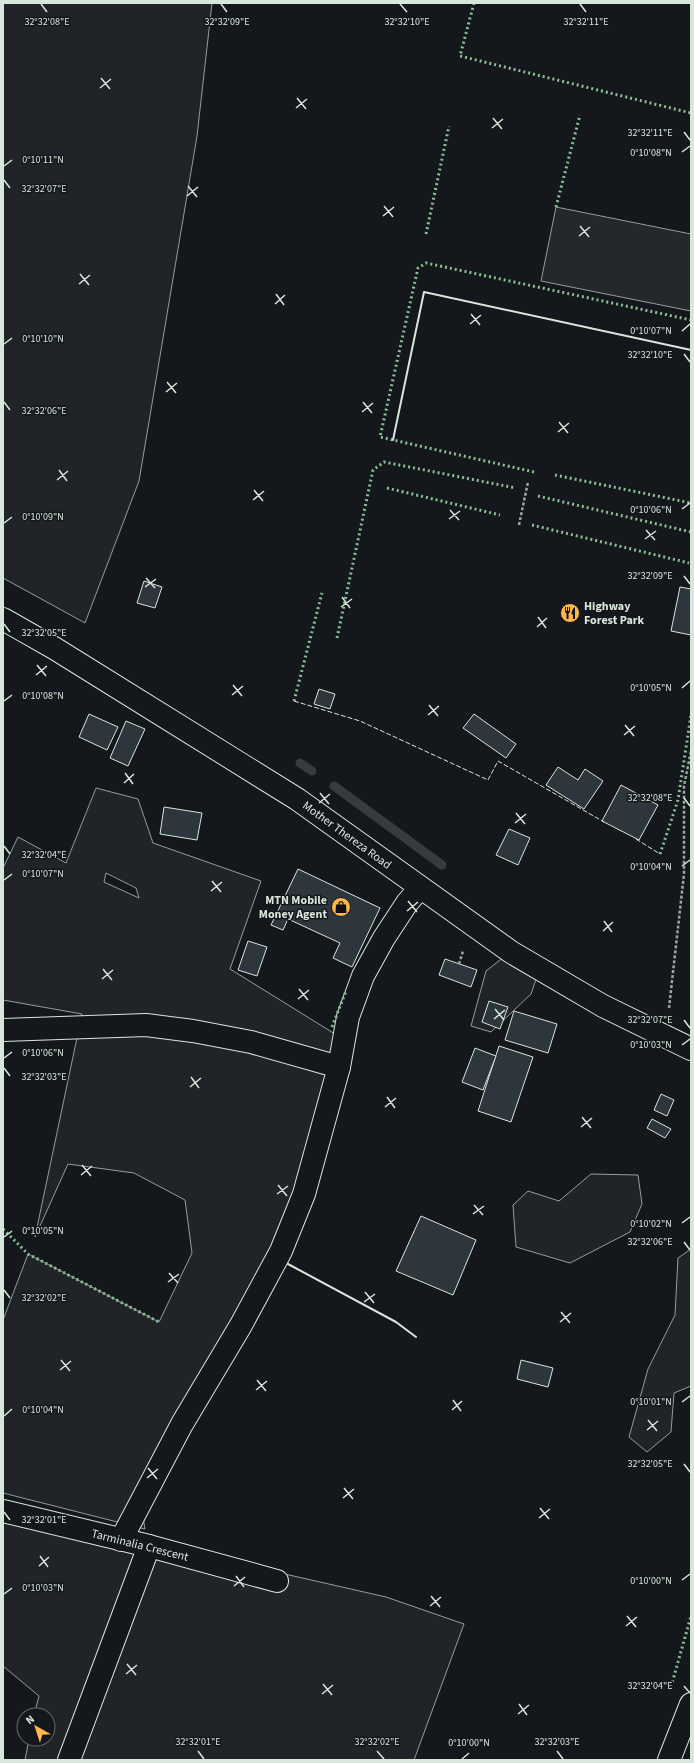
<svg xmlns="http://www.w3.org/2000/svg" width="694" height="1763" viewBox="0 0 694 1763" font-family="'Source Sans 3',sans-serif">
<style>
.green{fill:#202428;stroke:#939e99;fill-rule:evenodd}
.parking{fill:#24282b;stroke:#939e99}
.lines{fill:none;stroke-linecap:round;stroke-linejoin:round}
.stream{stroke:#363b3e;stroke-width:9}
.building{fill:#2c363c;stroke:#d8e6dc}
.minor-casing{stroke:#d8e6dc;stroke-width:24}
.tertiary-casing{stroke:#d8e6dc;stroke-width:24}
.path{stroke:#9da8a2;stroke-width:2.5;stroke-dasharray:3 2;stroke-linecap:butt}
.minor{stroke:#14181c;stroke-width:22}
.tertiary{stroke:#14181c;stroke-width:22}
.hedge{stroke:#8ac095;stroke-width:3;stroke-dasharray:2 3;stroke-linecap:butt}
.fence{stroke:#d8e6dc;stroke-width:1;stroke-dasharray:5 2;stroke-linecap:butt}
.wall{stroke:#d8e6dc;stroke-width:2}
.ticks{fill:none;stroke:#d8e6dc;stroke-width:1.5}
.labels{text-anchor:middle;stroke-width:3;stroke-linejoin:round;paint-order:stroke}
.poi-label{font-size:12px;font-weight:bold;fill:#d8e6dc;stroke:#14181c;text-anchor:start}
.street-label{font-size:12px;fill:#d8e6dc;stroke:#14181c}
.ticks-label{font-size:10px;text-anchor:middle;fill:#d8e6dc;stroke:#14181c;stroke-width:3;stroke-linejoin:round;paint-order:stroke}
</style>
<rect width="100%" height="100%" fill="#14181c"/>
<g class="green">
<path d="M3,3H212L197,136L139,481L85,623L3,578Z"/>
<path d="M96,788L138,799L153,843L261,881L230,969L335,1034L308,1188L141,1505L145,1529L3,1493V1320L28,1254L159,1322L192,1253L185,1200L134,1173L68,1164L35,1237L82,1014L3,1000V868L18,837L66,863ZM106,873L136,888L139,898L104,882Z"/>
<path d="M518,946L542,962L531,994L491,1032L471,1026L486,971Z"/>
<path d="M591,1174L638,1175L642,1204L630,1232L570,1263L516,1247L513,1205L528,1191L559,1201Z"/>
<path d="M691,1249V1386L674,1393L671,1432L647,1452L629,1437L648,1369L675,1315L678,1258Z"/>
<path d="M3,1510L386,1597L464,1624L414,1760H25L29,1739H48V1715H34L39,1696L3,1666Z"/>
</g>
<path class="parking" d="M556,207L691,234V311L541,281Z"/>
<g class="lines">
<g class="stream">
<path d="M300,763L312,771"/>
<path d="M334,786L442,865"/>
</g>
</g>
<g class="building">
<path d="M144,581L162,587L155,608L137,603Z"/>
<path d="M680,587L691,589V635L671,631Z"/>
<path d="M319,689L335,694L330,709L314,704Z"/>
<path d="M89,714L118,727L107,750L79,737Z"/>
<path d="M474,714L516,744L506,758L463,728Z"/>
<path d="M126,721L145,729L128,766L110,758Z"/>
<path d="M558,767L578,780L585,769L603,781L584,809L546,785Z"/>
<path d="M621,785L658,805L639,840L602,821Z"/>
<path d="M164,807L202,813L197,840L160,834Z"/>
<path d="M509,829L530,838L518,865L496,855Z"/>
<path d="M298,869L380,908L352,967L333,958L340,943L288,919L283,930L271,925Z"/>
<path d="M248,941L267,947L257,976L238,970Z"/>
<path d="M445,959L477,970L471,987L439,975Z"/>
<path d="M489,1001L508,1007L500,1029L482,1022Z"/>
<path d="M514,1011L557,1024L548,1053L505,1040Z"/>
<path d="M499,1046L533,1057L511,1122L478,1111Z"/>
<path d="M475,1048L496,1056L483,1090L462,1082Z"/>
<path d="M661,1094L674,1100L667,1116L654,1110Z"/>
<path d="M652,1119L671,1129L665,1138L647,1128Z"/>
<path d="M421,1216L476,1240L453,1295L396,1271Z"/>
<path d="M521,1360L553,1368L548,1387L517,1379Z"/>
</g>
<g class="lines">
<g class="minor-casing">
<g id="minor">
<path d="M3,1030L146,1025L193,1031L251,1042L339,1067"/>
<path d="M3,1511L149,1546L277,1581"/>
<path d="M121,1540L182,1424L241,1325L281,1251L304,1194L339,1067L348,1017L363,976L384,938L407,903L420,888"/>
<path d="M69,1760L149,1546"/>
<path d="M669,1760L691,1704"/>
</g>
</g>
<g class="tertiary-casing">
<path id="tertiary" d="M3,619L54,648L297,799L511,952L603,1006L691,1049"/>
</g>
<g class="path">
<path d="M519,525L528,482"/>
<path d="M459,964L463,951"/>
<path d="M669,1008L684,874V786L691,751"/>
</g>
<use href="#minor" class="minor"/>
<use href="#tertiary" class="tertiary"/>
<g class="hedge">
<path d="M474,3L460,56L691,113"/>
<path d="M556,207L580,115"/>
<path d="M426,234L449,126"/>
<path d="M534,472L380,437L418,268L426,263L691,320"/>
<path d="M555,475L691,503"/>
<path d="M387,488L500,515"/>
<path d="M538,496L691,532"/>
<path d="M532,525L689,563"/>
<path d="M337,638L373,470L384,462L516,488"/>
<path d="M294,701L322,593"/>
<path d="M660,854L678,800L691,715"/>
<path d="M332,1027L346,991"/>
<path d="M3,1229L28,1254L159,1322"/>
<path d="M671,1687L691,1616"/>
</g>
<g class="fence">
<path d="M294,701L360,721L488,780L498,761L604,822"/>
<path d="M636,839L660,854"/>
</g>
<g class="wall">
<path d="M393,440L424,292L691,350"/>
<path d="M288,1264L396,1322L416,1337"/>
</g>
</g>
<path class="ticks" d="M41,4L47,12M221,4L227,12M400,4L407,12M580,4L586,12M101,78L110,89M100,88L111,79M297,98L306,109M296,108L307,99M493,118L502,129M492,128L503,119M684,132L690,140M682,152L690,146M4,166L12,160M4,180L10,188M188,186L197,197M187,196L198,187M384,206L393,217M383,216L394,207M580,226L589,237M579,236L590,227M80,274L89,285M79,284L90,275M276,294L284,305M275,304L285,295M471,314L480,325M470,324L481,315M682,331L690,324M4,344L12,338M684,354L690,362M167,382L176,393M166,392L177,383M4,402L10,410M363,402L372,413M362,412L373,403M559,422L568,433M558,432L569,423M59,470L67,481M57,480L68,471M254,490L263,501M253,500L264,491M682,509L690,503M450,510L459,520M449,519L460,511M4,523L12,517M646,530L655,540M645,539L656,531M684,576L690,584M146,578L155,588M145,587L156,579M342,597L350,608M341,607L352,599M538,617L546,628M4,624L10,632M537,627L547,618M37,665L46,676M36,675L47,666M233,685L242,696M682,688L690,681M232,695L243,686M4,701L12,695M429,705L438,716M428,715L439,706M625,725L634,736M624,735L635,726M125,773L133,784M124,783L134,774M320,793L329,804M684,798L690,806M319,803L330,794M516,813L525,824M515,823L526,814M4,846L10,854M682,866L690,860M4,880L12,874M212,881L221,892M211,891L222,882M408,901L417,912M407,911L418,902M604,921L612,932M603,931L613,922M103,969L112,980M102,979L113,970M299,989L308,1000M298,999L309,990M495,1009L504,1020M494,1019L505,1010M684,1020L690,1028M682,1045L690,1039M4,1058L12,1052M4,1068L10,1076M191,1077L199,1088M190,1087L201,1078M387,1097L395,1108M385,1107L396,1098M582,1117L591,1128M581,1127L592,1118M82,1165L91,1176M81,1175L92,1166M278,1185L287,1196M277,1194L288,1186M474,1205L483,1215M473,1214L484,1206M682,1223L690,1217M4,1237L12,1231M684,1242L690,1250M169,1273L178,1283M168,1282L179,1274M4,1290L10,1298M365,1292L374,1303M364,1302L375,1294M561,1312L570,1323M560,1322L571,1313M61,1360L70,1371M60,1370L71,1361M257,1380L266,1391M256,1390L267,1381M453,1400L461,1411M682,1402L690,1396M452,1410L462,1401M4,1416L12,1409M648,1420L657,1431M647,1430L658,1421M684,1464L690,1472M148,1468L157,1479M147,1478L158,1469M344,1488L353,1499M343,1498L354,1489M540,1508L549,1519M4,1512L10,1520M539,1518L550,1509M40,1556L48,1567M39,1566L49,1557M236,1576L244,1587M682,1580L690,1574M234,1586L245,1577M4,1594L12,1588M431,1596L440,1607M430,1606L441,1597M627,1616L636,1627M626,1626L637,1617M127,1664L136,1675M126,1674L137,1665M323,1684L332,1695M684,1686L690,1693M322,1694L333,1685M519,1704L527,1715M518,1714L529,1705M198,1751L204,1759M377,1751L384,1759M557,1751L563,1759M462,1759L469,1753"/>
<defs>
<g id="restaurant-disc" transform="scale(1)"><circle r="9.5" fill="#ffb74d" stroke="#14181c"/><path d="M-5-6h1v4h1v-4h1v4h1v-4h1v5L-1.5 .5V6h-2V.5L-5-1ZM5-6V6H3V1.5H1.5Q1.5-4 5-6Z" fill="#111"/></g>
<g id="shop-disc" transform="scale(1)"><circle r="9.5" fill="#ffb74d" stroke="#14181c"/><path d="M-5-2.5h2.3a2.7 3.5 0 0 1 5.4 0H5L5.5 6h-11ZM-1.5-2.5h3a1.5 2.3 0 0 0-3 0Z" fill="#111"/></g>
</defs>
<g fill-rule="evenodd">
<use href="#restaurant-disc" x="570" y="613"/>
<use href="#shop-disc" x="341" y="907"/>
</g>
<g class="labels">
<g class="poi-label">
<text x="584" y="610">Highway<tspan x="584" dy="14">Forest Park</tspan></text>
<text x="327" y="904" text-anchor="end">MTN Mobile<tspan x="327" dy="14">Money Agent</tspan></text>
</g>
<g class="street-label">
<text transform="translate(347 835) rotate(36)" y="4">Mother Thereza Road</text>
<text transform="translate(140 1545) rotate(14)" y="4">Tarminalia Crescent</text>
</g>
</g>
<g class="ticks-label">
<text x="407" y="25">32°32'10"E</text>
<text x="47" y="25">32°32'08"E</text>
<text x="227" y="25">32°32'09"E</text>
<text x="586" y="25">32°32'11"E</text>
<text x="650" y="136">32°32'11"E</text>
<text x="651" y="156">0°10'08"N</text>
<text x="43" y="163">0°10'11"N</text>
<text x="44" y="192">32°32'07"E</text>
<text x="651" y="334">0°10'07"N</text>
<text x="43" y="342">0°10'10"N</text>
<text x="650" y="358">32°32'10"E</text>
<text x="44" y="414">32°32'06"E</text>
<text x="651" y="513">0°10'06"N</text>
<text x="43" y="520">0°10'09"N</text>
<text x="650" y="579">32°32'09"E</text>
<text x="44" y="636">32°32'05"E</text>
<text x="651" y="691">0°10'05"N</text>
<text x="43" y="699">0°10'08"N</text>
<text x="650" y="801">32°32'08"E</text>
<text x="44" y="858">32°32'04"E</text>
<text x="651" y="870">0°10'04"N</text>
<text x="43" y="877">0°10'07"N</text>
<text x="650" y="1023">32°32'07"E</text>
<text x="651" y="1048">0°10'03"N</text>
<text x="43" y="1056">0°10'06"N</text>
<text x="44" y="1080">32°32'03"E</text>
<text x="651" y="1227">0°10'02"N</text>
<text x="43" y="1234">0°10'05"N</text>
<text x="650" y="1245">32°32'06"E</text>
<text x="44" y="1301">32°32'02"E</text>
<text x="651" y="1405">0°10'01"N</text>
<text x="43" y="1413">0°10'04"N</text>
<text x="650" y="1467">32°32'05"E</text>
<text x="44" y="1523">32°32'01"E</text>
<text x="651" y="1584">0°10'00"N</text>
<text x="43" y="1591">0°10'03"N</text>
<text x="650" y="1689">32°32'04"E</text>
<text x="198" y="1745">32°32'01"E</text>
<text x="377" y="1745">32°32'02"E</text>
<text x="557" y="1745">32°32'03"E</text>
<text x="469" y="1746">0°10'00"N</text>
</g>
<rect width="694" height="1763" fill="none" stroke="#d8e6dc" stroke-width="8"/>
<g transform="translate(36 1727) rotate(321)"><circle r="19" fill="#14181c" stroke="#626a69"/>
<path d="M0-3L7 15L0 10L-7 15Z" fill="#ffb74d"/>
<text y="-6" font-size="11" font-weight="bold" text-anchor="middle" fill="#d8e6dc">N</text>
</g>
</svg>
